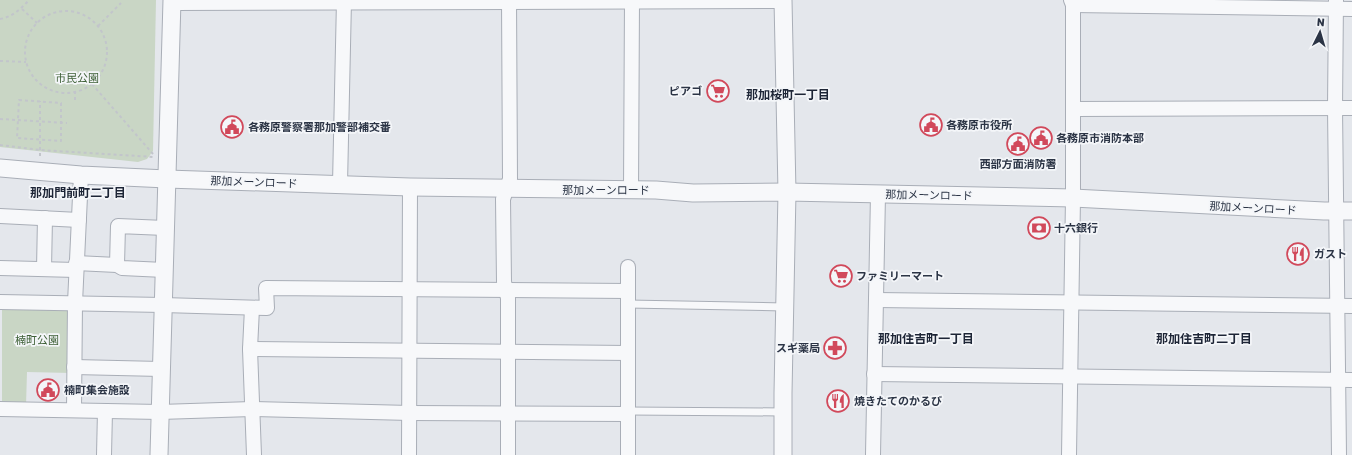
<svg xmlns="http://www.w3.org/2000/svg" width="1352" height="455" viewBox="0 0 1352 455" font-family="Rubik,'Noto Sans JP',sans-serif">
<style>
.green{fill:#c9d6c5}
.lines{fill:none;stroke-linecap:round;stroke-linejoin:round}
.service-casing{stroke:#a9aeb7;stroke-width:9}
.minor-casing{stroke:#a9aeb7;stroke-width:16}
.tertiary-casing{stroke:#a9aeb7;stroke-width:19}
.path{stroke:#c2c5cb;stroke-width:2;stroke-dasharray:3 3;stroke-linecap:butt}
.service{stroke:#f7f8fa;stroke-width:7}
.minor{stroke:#f7f8fa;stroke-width:14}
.tertiary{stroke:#f7f8fa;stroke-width:17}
.labels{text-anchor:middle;stroke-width:3.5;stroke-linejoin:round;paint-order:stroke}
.park-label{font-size:11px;fill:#3f6138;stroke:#f4f6f9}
.poi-label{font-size:11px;font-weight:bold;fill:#2b3445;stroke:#f4f6f9;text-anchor:start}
.street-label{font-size:11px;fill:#2b3445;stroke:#f4f6f9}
.neighbourhood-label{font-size:12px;font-weight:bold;fill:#1d2536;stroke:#f4f6f9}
</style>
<rect width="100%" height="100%" fill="#e4e7ec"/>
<g class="green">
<path d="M0,0H156L153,151L147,159L138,162L0,147Z"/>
<path d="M2,307L71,308V373L27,372L26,406L2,405Z"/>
</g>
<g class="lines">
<g class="service-casing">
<g id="service">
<path d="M628,304L784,307"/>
<path d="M628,411L783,412"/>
</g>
</g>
<g class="minor-casing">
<g id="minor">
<path d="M1336,0L1335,108L1339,455"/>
<path d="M172,3L783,1"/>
<path d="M1073,5L1352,9"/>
<path d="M1074,109L1352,108"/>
<path d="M340,184L344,0"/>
<path d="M631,190L632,0"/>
<path d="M0,216L79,220"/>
<path d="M76,263L117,265L122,268L164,270"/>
<path d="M117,265L118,226L165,228"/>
<path d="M0,268L76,270"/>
<path d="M44,269L45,218"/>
<path d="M876,300L1352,306"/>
<path d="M0,302L163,305L267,308L266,288L628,291"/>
<path d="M252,308L250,349L254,455"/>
<path d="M250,349L628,353"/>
<path d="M74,367L161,369"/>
<path d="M874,374L1352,380"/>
<path d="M0,409L160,412L252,409L410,413L628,414"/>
<path d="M74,410L75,303L81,175"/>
<path d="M104,455L105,411"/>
<path d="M409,455L410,187"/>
<path d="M508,455V298L504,282L503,199L510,179L509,0"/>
<path d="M628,455V267"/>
<path d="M873,455L878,194"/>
<path d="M1069,455L1073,198V5L1071,0"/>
</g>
</g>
<g class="tertiary-casing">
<g id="tertiary">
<path d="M0,168L81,175L167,179L410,187L656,190L693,193L787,192L1073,198L1324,211H1352"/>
<path d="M159,455L172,0"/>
<path d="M783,455V393L787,192L783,0"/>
</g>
</g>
<g class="path">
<path d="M22,9L37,23"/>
<circle cx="66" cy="52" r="41"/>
<path d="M0,19C12,17 21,9 29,0"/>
<path d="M98,26L121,3"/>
<path d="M0,61L26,62"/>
<path d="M92,84L153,154"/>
<path d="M19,100L61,103V141L17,138Z"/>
<path d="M75,100V92"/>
<path d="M0,119L67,123"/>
<path d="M0,145L40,150L154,157"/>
<path d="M40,156V101"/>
</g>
<use href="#service" class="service"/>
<use href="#minor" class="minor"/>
<use href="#tertiary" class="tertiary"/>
</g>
<defs>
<g id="supermarket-ring" transform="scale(1.15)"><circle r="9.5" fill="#f4f6f9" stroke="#d1495b" stroke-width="1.5"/><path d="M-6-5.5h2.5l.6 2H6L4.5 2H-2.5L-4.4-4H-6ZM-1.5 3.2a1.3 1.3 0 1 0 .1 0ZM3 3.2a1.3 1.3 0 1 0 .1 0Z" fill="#d1495b"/></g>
<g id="civic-ring" transform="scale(1.15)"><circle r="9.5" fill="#f4f6f9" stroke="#d1495b" stroke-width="1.5"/><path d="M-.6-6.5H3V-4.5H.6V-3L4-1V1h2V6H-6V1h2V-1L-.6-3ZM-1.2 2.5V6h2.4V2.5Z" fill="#d1495b"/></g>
<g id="bank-ring" transform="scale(1.15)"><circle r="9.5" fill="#f4f6f9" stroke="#d1495b" stroke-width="1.5"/><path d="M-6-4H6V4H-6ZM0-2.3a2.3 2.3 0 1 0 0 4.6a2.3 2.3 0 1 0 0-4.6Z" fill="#d1495b"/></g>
<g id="restaurant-ring" transform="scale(1.15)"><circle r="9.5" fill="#f4f6f9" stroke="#d1495b" stroke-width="1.5"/><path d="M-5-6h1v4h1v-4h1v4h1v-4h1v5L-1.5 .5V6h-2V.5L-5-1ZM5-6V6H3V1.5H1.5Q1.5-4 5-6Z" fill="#d1495b"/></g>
<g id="pharmacy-ring" transform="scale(1.15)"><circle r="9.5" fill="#f4f6f9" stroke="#d1495b" stroke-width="1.5"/><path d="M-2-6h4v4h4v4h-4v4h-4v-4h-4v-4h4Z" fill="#d1495b"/></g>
</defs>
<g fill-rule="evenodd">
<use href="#supermarket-ring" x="718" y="91"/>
<use href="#civic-ring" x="931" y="125"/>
<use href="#civic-ring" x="232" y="127"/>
<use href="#civic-ring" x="1041" y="138"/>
<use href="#civic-ring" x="1018" y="144"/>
<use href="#bank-ring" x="1039" y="228"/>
<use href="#restaurant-ring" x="1298" y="254"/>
<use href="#supermarket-ring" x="841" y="276"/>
<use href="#pharmacy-ring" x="835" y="348"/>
<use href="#civic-ring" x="48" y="390"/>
<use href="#restaurant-ring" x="838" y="401"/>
</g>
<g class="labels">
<g class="park-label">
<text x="77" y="82">市民公園</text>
<text x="37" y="344">楠町公園</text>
</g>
<g class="poi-label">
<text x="702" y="95" text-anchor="end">ピアゴ</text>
<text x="946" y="129">各務原市役所</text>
<text x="248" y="131">各務原警察署那加警部補交番</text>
<text x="1056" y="142">各務原市消防本部</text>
<text x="1018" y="168" text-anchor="middle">西部方面消防署</text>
<text x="1054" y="232">十六銀行</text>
<text x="1314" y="258">ガスト</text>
<text x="856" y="280">ファミリーマート</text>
<text x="820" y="352" text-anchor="end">スギ薬局</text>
<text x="64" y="394">楠町集会施設</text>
<text x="854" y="405">焼きたてのかるび</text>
</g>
<g class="street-label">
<text transform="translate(254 182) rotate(2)" y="4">那加メーンロード</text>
<text x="606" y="194">那加メーンロード</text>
<text transform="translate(929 195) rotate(1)" y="4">那加メーンロード</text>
<text transform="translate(1253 208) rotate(3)" y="4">那加メーンロード</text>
</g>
<g class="neighbourhood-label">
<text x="788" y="99">那加桜町一丁目</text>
<text x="78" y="197">那加門前町二丁目</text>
<text x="926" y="343">那加住吉町一丁目</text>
<text x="1204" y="343">那加住吉町二丁目</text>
</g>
</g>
<g transform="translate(1320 32) rotate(5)" stroke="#f4f6f9" stroke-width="3" paint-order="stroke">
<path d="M0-3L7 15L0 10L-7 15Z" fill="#2b3445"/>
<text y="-6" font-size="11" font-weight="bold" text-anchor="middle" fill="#2b3445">N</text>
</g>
</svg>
